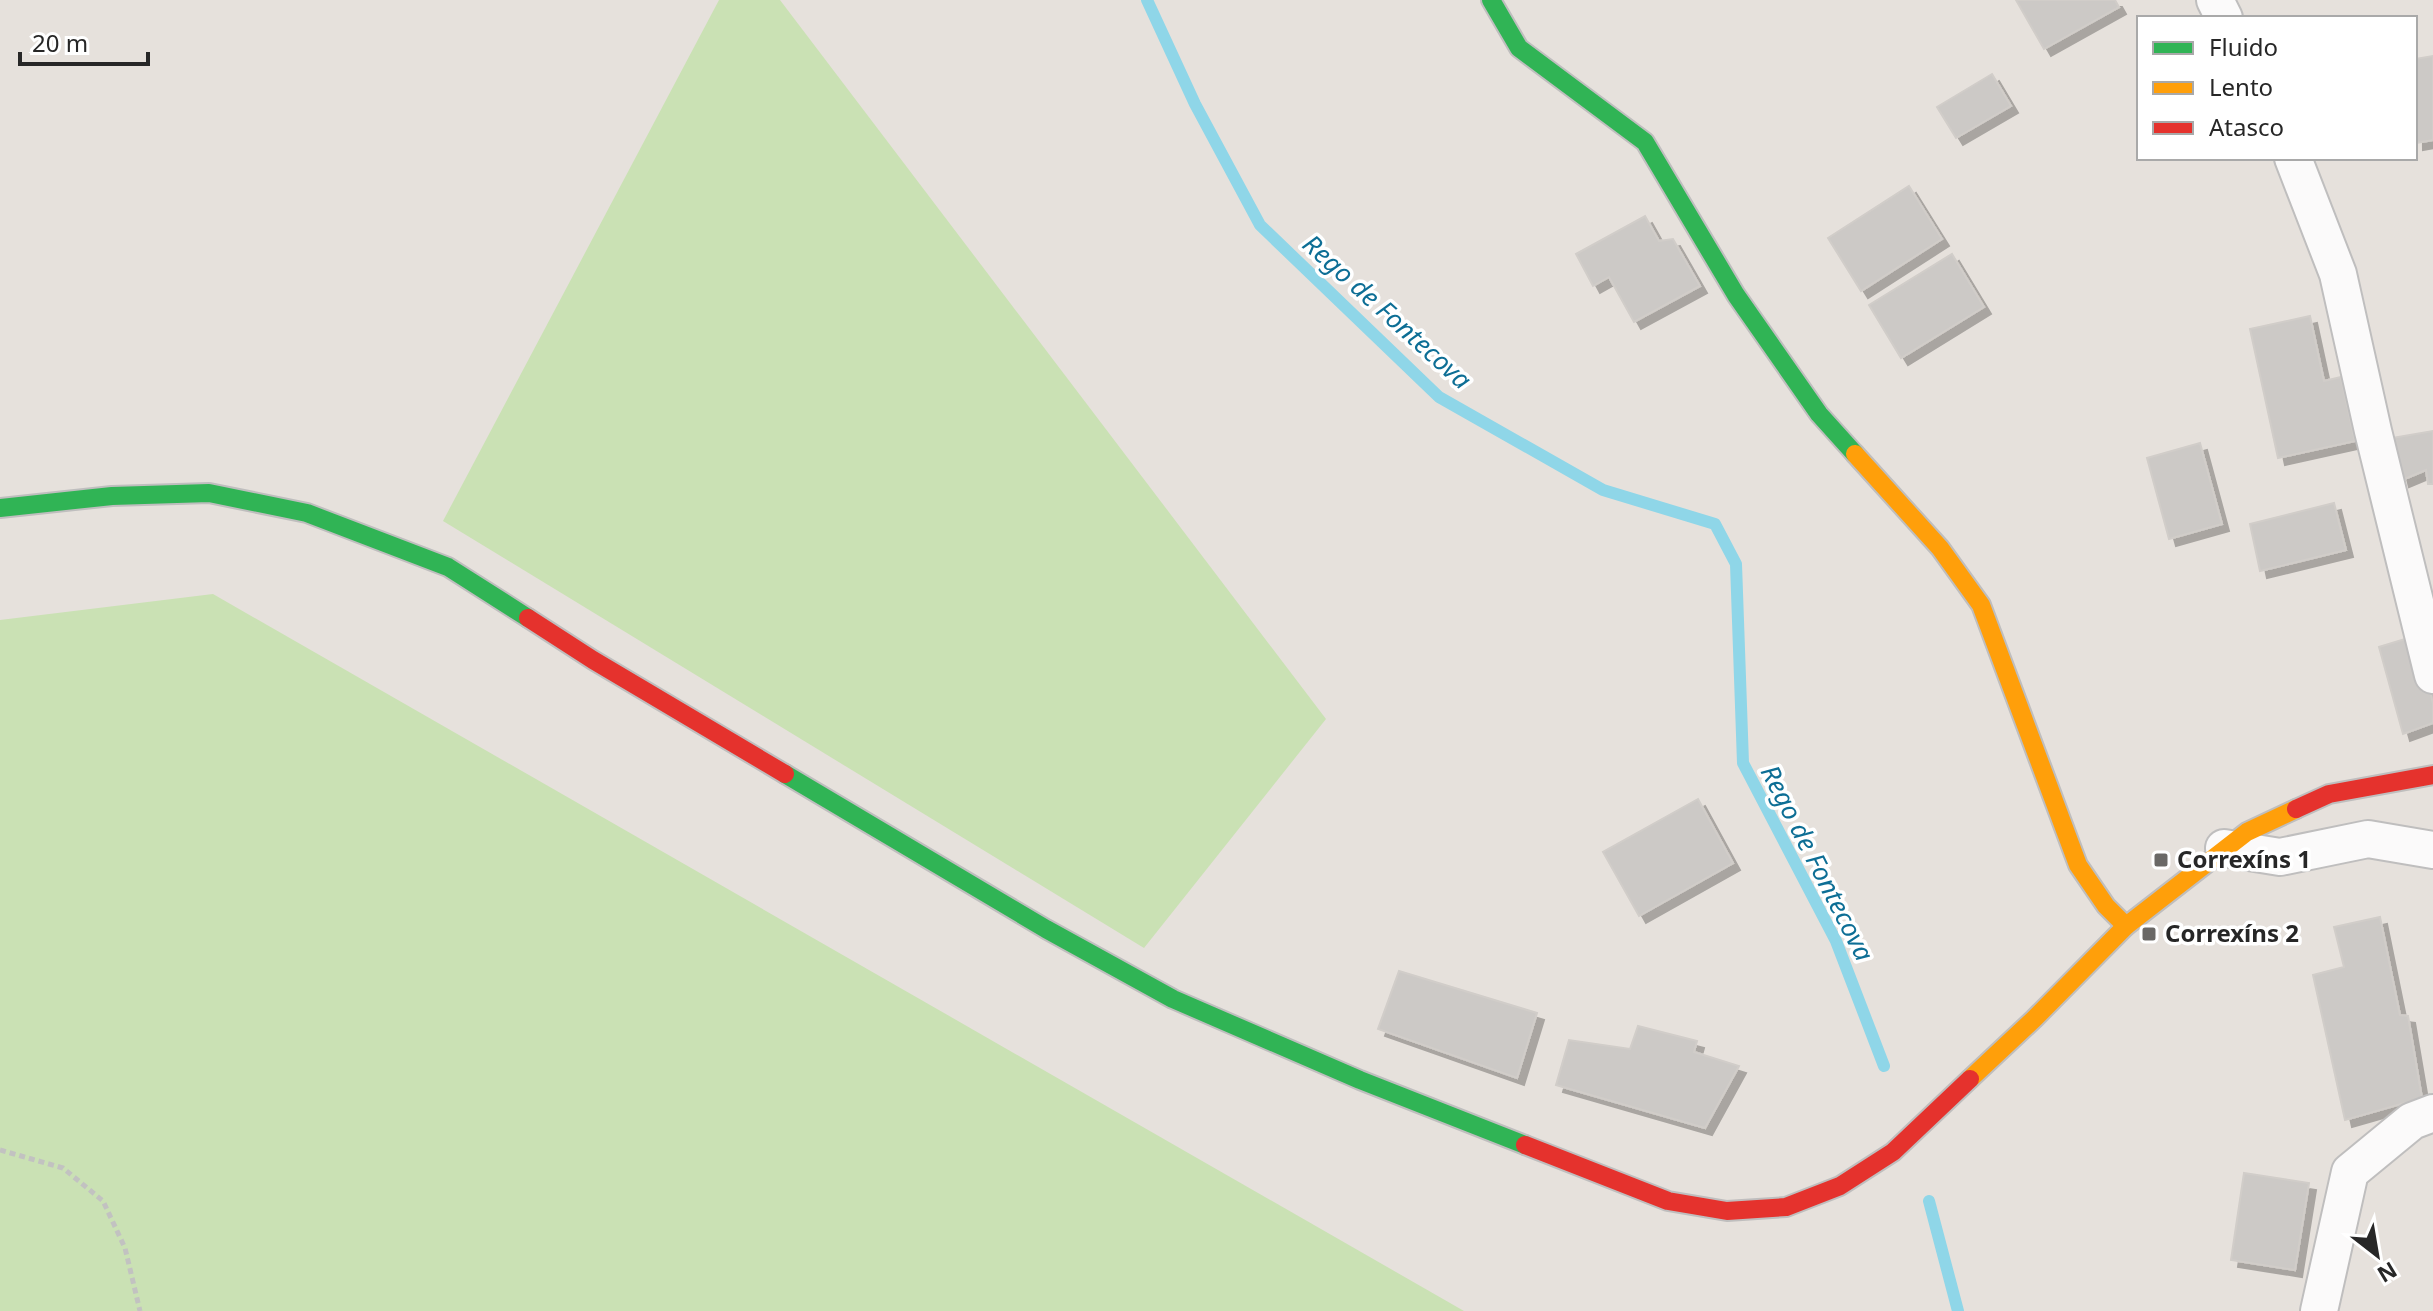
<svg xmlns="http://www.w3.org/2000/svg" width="2433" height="1311" viewBox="0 0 2433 1311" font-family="'Noto Sans',sans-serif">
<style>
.green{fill:#cae1b4}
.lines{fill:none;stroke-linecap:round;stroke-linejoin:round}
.stream{stroke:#8fd6e8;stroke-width:12}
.building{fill:#ccc9c6;stroke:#d1cdc9;stroke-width:2;filter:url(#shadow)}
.street-casing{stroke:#bfbebe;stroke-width:40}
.fast-casing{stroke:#bfbebe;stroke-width:22}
.slow-casing{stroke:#bfbebe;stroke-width:22}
.jam-casing{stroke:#bfbebe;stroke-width:22}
.path{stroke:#c2c2c1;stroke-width:5;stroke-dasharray:6 4;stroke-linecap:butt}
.street{stroke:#fbfafa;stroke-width:36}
.fast{stroke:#30b455;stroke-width:18}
.slow{stroke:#ff9f0a;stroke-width:18}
.jam{stroke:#e5322d;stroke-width:18}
.poi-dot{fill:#6a6866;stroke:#fff;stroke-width:3}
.labels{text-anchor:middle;stroke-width:7;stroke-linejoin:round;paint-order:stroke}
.poi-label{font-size:24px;font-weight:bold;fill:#272727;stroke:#fff;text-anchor:start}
.water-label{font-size:26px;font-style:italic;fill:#0d6e95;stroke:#fff}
</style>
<defs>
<filter id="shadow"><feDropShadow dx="7" dy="7" stdDeviation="0" flood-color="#0004"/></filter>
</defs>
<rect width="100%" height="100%" fill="#e6e1dc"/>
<g class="green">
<path d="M719,0H780L1326,719L1144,948L443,521Z"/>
<path d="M213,594L1464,1311H0V620Z"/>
</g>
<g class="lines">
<g class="stream">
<path d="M1147,0L1195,104L1260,225L1439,397L1603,490L1715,524L1736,564L1743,763L1836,941L1884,1066"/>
<path d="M1929,1201L1958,1311"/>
</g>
</g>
<g class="building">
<path d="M2016,0H2115L2119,7L2044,49Z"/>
<path d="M2433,56V140L2416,143L2415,59Z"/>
<path d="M1992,74L2011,106L1956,138L1937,107Z"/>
<path d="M1909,186L1942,239L1861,291L1828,238Z"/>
<path d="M1645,216L1659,241L1673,239L1700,286L1634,322L1609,277L1593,286L1576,254Z"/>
<path d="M1952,254L1984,307L1901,358L1869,305Z"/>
<path d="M2310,316L2324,381L2341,377L2355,441L2278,458L2250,329Z"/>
<path d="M2433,431V484H2428L2426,470L2402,480L2392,438Z"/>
<path d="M2200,443L2222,524L2169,539L2147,458Z"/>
<path d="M2334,503L2346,550L2260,571L2250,524Z"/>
<path d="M2418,635L2433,704V723L2403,734L2379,647Z"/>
<path d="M1698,799L1733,863L1639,916L1603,852Z"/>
<path d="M2380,917L2400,1015L2408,1016L2422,1098L2345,1120L2313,975L2344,967L2334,927Z"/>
<path d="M1399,971L1537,1013L1517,1078L1378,1029Z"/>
<path d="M1638,1026L1697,1041L1694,1052L1739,1066L1705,1128L1556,1085L1569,1040L1630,1049Z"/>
<path d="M2244,1173L2309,1183L2295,1270L2231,1260Z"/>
</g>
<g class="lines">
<g class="street-casing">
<g id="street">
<path d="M2215,0L2224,18"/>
<path d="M2293,158L2338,274L2373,431L2433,675"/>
<path d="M2224,848L2280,857L2368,839L2433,850"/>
<path d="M2319,1311L2350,1172L2412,1121L2433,1113"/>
</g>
</g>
<g class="fast-casing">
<g id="fast">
<path d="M1491,0L1519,48L1645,142L1736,295L1819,414L1855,454"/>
<path d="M0,508L112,496L209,493L307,513L448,567L528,618"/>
<path d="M785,774L1046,929L1173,999L1360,1080L1525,1145"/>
</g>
</g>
<g class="slow-casing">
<g id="slow">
<path d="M1855,454L1940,548L1981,605L2078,865L2106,906L2126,926"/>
<path d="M1970,1079L2034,1019L2126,926L2247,832L2296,809"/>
</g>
</g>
<g class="jam-casing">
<g id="jam">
<path d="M528,618L593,660L785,774"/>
<path d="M2296,809L2329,794L2433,775"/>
<path d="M1525,1145L1668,1201L1727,1211L1786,1207L1840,1186L1893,1152L1970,1079"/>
</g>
</g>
<path class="path" d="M0,1150L63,1168L103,1201L125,1248L140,1311"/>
<use href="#street" class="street"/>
<use href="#fast" class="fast"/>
<use href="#slow" class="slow"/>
<use href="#jam" class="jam"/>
</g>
<g class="poi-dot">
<rect x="2153" y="852" width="16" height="16" rx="4"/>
<rect x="2141" y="926" width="16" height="16" rx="4"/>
</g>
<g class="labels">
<g class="poi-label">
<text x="2177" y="868">Correxíns 1</text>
<text x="2165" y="942">Correxíns 2</text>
</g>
<g class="water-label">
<text transform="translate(1387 312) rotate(42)" y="9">Rego de Fontecova</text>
<text transform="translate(1817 863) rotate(63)" y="9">Rego de Fontecova</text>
</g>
</g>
<rect x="2137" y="16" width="280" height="144" fill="#ffffff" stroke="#a9a9a9" stroke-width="2"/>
<rect x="2153" y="42" width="40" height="12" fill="#30b455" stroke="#a9a9a9" stroke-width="2"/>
<text x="2209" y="56" font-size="24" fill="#272727">Fluido</text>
<rect x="2153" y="82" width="40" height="12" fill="#ff9f0a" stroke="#a9a9a9" stroke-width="2"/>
<text x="2209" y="96" font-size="24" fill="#272727">Lento</text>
<rect x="2153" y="122" width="40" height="12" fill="#e5322d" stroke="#a9a9a9" stroke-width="2"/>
<text x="2209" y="136" font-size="24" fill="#272727">Atasco</text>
<g transform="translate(2377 1255) rotate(149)" stroke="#ffffff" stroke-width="6" paint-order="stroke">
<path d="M0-6L14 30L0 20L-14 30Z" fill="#272727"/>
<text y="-12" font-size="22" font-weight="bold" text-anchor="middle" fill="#272727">N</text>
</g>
<path d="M20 52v12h128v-12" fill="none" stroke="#272727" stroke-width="4"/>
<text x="32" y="52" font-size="24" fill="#272727" stroke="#ffffff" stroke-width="6" paint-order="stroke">20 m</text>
</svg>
